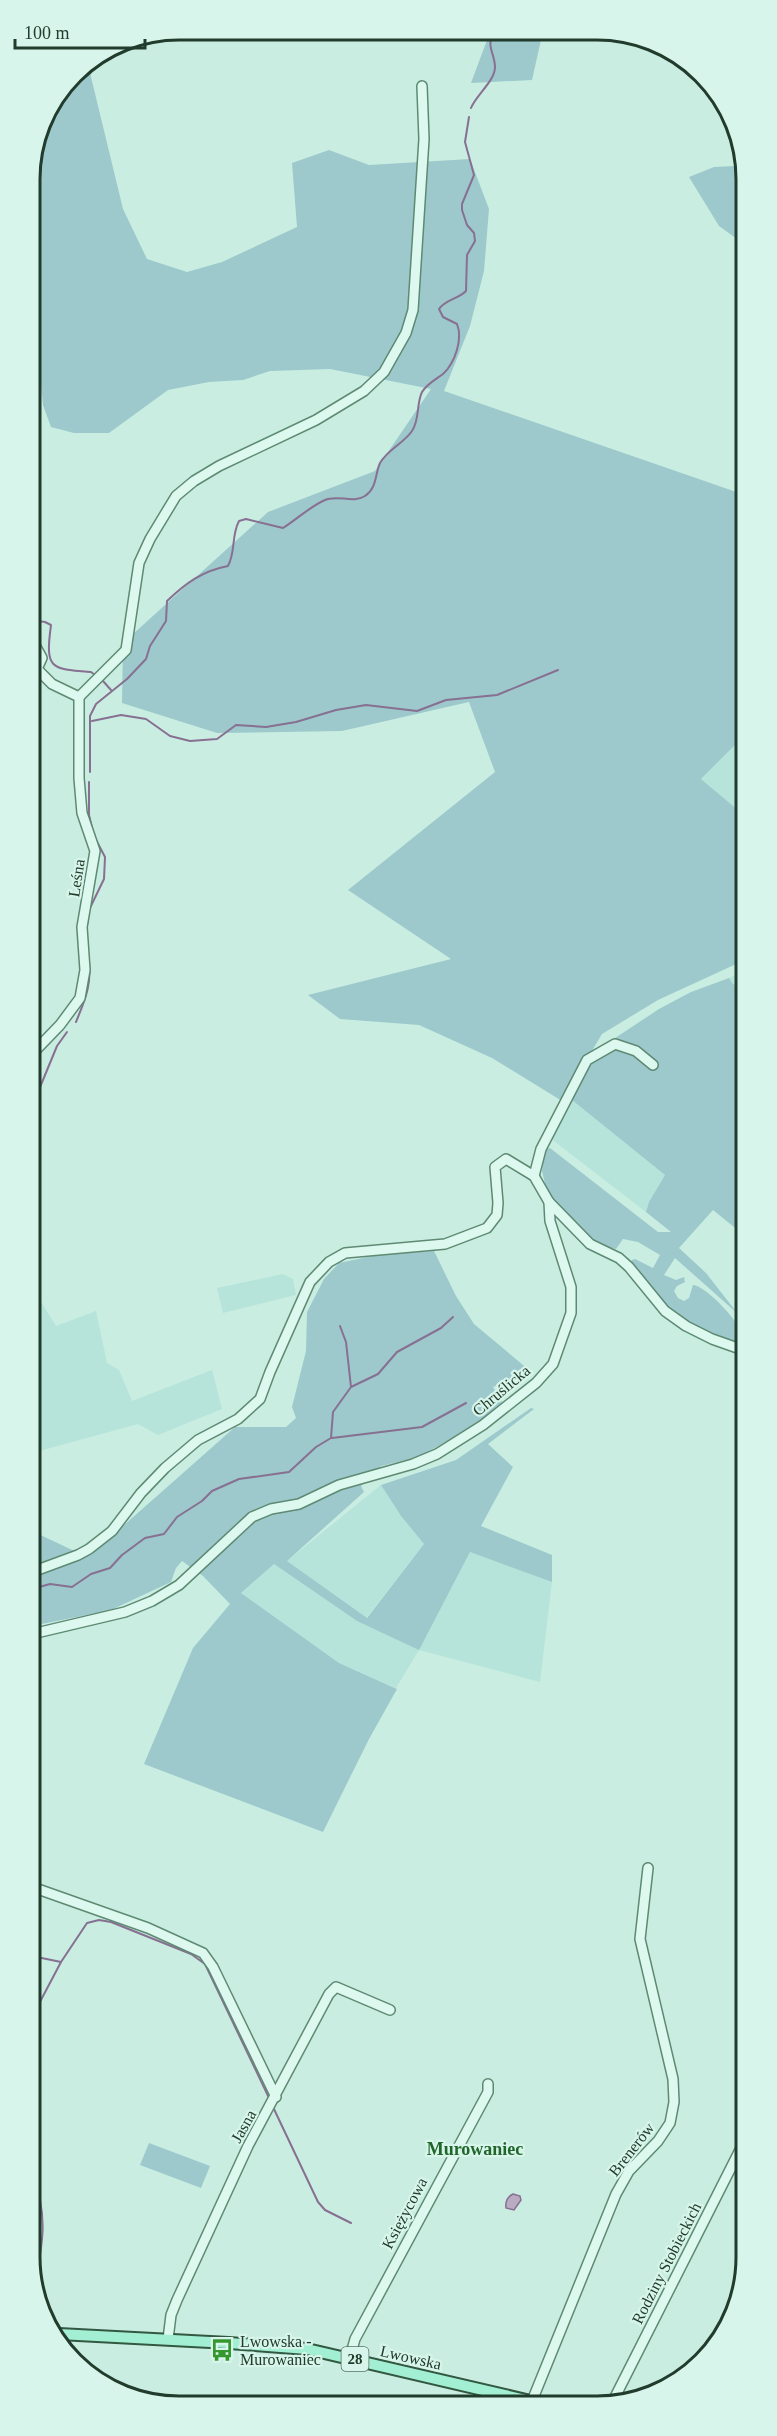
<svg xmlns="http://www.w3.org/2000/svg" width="777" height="2436" viewBox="0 0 777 2436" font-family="Georgia,serif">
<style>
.farmland{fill:#b6e3da}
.green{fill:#9dc9cc}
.water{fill:#baaac2;stroke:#877091;stroke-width:1.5}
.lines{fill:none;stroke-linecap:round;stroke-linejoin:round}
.stream{stroke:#877091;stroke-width:2}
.minor-casing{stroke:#5e8a73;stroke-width:12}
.major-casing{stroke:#325842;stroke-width:14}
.minor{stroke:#dcf8ef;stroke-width:9}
.major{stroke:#a3efd3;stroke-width:10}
.labels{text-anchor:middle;stroke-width:4.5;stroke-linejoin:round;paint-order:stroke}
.shield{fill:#d8f5eb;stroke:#587365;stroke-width:1.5}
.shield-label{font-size:15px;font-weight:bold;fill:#213b2c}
.street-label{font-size:16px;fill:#213b2c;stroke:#d8f5eb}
.poi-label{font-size:16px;fill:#213b2c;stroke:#d8f5eb;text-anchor:start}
.neighbourhood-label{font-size:18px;font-weight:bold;fill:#21672c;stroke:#d8f5eb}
.rim{fill:none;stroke:#213b2c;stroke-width:3}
</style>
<rect width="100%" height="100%" fill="#c9eee1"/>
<g class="farmland">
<path d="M745,735V816L701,779Z"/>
<path d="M745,970V988L733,984L729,978Z"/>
<path d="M572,1100L665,1175L649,1202L646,1212L550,1138L560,1118Z"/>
<path d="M283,1274L293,1279L296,1295L223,1313L217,1288Z"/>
<path d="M38,1297L56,1326L96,1311L107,1363L119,1370L132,1401L212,1370L222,1409L158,1435L138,1424L32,1453V1299Z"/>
<path d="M381,1485L401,1516L424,1544L366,1618L287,1561Z"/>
<path d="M470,1552L552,1582L540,1682L419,1650L396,1688L339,1663L241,1593L274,1564L357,1621L419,1649Z"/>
</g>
<g class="green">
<path d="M490,32L601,33L541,40L532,80L471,83Z"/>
<path d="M90,63L91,77L123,209L147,259L187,272L222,262L297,227L292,163L329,150L369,165L470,159L489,209L484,271L470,326L444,391L745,495V735L701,779L745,816V960L658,1000L602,1034L562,1101L492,1058L419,1025L340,1019L308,995L451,959L348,890L495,772L469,702L342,731L217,733L122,703L123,643L268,512L375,471L431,389L330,369L270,371L243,380L209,382L168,390L109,433H74L51,427L43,405L40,374L31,339L30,170L45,114L74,74Z"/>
<path d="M744,162V244L719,226L689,177L714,167L735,166Z"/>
<path d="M729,978L733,984L745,988V1236L713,1210L679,1248L706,1273L738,1314L675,1258L664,1275L676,1280L684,1277L685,1282L677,1286L674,1291L678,1298L684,1301L689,1298L693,1285C707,1286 742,1325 745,1339C746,1339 746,1348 746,1349C721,1337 692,1328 671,1310C656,1297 643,1281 631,1265L632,1260L635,1259L653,1268L660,1255L638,1242L623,1239L616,1249L596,1245L568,1219L546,1188L542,1171L545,1150L550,1148L658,1232H671L646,1212L649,1202L665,1175L572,1100L588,1067L606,1044L659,1009L691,992Z"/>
<path d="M434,1251L456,1296L474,1324L529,1370L493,1387L502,1402L475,1426L418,1457L381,1466L361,1486L364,1492L287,1561L367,1618L424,1544L401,1516L381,1485L456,1460L531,1408L534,1409L488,1444L513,1467L481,1526L552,1555V1582L470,1552L419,1650L357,1621L274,1564L241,1593L339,1663L397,1689L369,1739L323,1832L144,1764L193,1648L230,1604L203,1576L182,1561L176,1568L171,1582L111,1610L32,1626V1531L85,1556L123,1526L235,1427H286L296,1418L292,1407L306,1351L307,1312L324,1279L339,1263L377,1255Z"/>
<path d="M149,2143L210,2166L201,2188L140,2165Z"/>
</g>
<path class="water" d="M513,2194L520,2196L521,2200L514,2210L506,2208C505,2201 507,2197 513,2194Z"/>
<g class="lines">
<g class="stream">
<path d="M471,108C476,95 495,81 495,67C495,53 484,44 496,32"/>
<path d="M31,620L45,622L51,625C45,669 50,669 91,672L95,675"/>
<path d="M103,681L111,690"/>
<path d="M92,721L121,715L146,719L170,736L190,741L217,739L236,725L266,727L296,722L336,710L366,705L417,711L446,700L497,695L558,670"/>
<path d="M90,772V716L96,704L127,679L146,659L150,646L166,621L167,601C186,583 202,571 228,566C236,551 231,536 239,521L246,519L283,528C297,519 311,506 325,500C337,494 353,504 365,496C377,488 375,474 380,463C388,449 403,444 412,431C420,419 416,405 422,392C427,384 435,380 443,374C455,363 463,339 457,324L443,317L439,309C445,300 458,299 466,291L467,255L475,241L474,233L467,225L462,210V204L474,175L465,142L469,117"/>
<path d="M89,910L104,879L105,857L94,836L89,815V782"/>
<path d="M86,931L88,919"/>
<path d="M76,1022C85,1000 93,982 88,957"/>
<path d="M31,1109L57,1046L67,1032"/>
<path d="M340,1326L346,1342L351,1387"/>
<path d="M332,1438L422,1427L466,1403"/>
<path d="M32,1589L50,1584L72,1587L91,1574L110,1568L122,1555L145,1538L164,1534L177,1517L202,1501L212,1491L239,1479L289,1472L316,1447L331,1438L333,1412L351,1387L378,1374L397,1352L441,1328L453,1317"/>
<path d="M32,1956L61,1962"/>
<path d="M32,2017L61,1962L87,1923L99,1920L111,1922L191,1954L205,1964L270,2100"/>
<path d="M273,2107L318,2202L325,2210L351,2223"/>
<path d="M33,2178C49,2216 42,2248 34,2287"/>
</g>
<g class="minor-casing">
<g id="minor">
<path d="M31,638L42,658L37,669"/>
<path d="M31,663L52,684L79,697V778L82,813L95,851L82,927L85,970L80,998L60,1025L31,1055"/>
<path d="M79,697L126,650L139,563L150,539L176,496L194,481L219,466L316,420L364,391L384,372L406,333L413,310L424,139L422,86"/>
<path d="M534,1176L541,1149L587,1060L615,1044L636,1051L653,1065"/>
<path d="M549,1202L590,1244L619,1258L629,1267L665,1311L686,1326L712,1339L746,1351"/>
<path d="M32,1572L78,1555L89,1549L112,1531L141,1493L165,1468L198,1440L238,1419L260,1399L270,1372L310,1282L329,1262L345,1253L445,1244L487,1228L497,1215L498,1203L495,1167L506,1159L534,1176L549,1202L550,1221L571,1287V1313L553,1364L536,1383L483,1425L437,1454L413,1464L339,1485L299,1504L271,1509L252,1517L179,1585L152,1601L125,1612L32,1634"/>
<path d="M32,1887L148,1928L203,1953L213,1967L276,2097"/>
<path d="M168,2339L171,2315L177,2300L248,2146L329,1994L336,1987L390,2010"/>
<path d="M350,2357L355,2339L488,2092V2084"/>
<path d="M532,2401L616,2194L629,2171L658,2141L670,2123L674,2102L673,2079L640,1939L648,1868"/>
<path d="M612,2403L747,2136"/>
</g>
</g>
<g class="major-casing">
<path id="major" d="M59,2334L229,2343L307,2349L539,2403"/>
</g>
<use href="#minor" class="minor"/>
<use href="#major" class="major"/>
</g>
<defs>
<g id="bus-bare" transform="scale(1.8)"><path d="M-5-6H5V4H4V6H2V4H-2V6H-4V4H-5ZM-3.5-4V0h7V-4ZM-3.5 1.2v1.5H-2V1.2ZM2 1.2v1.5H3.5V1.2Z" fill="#35982f" stroke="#d8f5eb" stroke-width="2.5" paint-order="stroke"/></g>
</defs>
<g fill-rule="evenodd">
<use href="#bus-bare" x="222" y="2350"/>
</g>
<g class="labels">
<rect class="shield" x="341.5" y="2347" width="27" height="24" rx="4.5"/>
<g class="shield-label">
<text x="355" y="2364">28</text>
</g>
<g class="street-label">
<text transform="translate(76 878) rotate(-81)" y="6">Leśna</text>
<text transform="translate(501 1390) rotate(-40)" y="6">Chruślicka</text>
<text transform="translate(243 2126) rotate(-61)" y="6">Jasna</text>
<text transform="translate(631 2149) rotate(-52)" y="6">Brenerów</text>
<text transform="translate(404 2213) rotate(-62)" y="6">Księżycowa</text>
<text transform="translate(666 2263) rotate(-63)" y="6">Rodziny Stobieckich</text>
<text transform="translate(411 2357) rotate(13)" y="6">Lwowska</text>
</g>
<g class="poi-label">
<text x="240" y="2347">Lwowska -<tspan x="240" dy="18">Murowaniec</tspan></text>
</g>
<g class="neighbourhood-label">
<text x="475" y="2155">Murowaniec</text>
</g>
</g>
<path d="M0 0H777V2436H0ZM179 40H597A139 139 0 0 1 736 179V2257A139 139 0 0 1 597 2396H179A139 139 0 0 1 40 2257V179A139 139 0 0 1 179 40Z" fill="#d8f5eb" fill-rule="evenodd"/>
<path class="rim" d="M179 40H597A139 139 0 0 1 736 179V2257A139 139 0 0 1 597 2396H179A139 139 0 0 1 40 2257V179A139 139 0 0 1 179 40Z"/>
<path d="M15 39v9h130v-9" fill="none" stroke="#213b2c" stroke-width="3"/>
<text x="24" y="39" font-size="18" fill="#213b2c" stroke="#d8f5eb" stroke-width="4.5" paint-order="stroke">100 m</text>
</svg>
